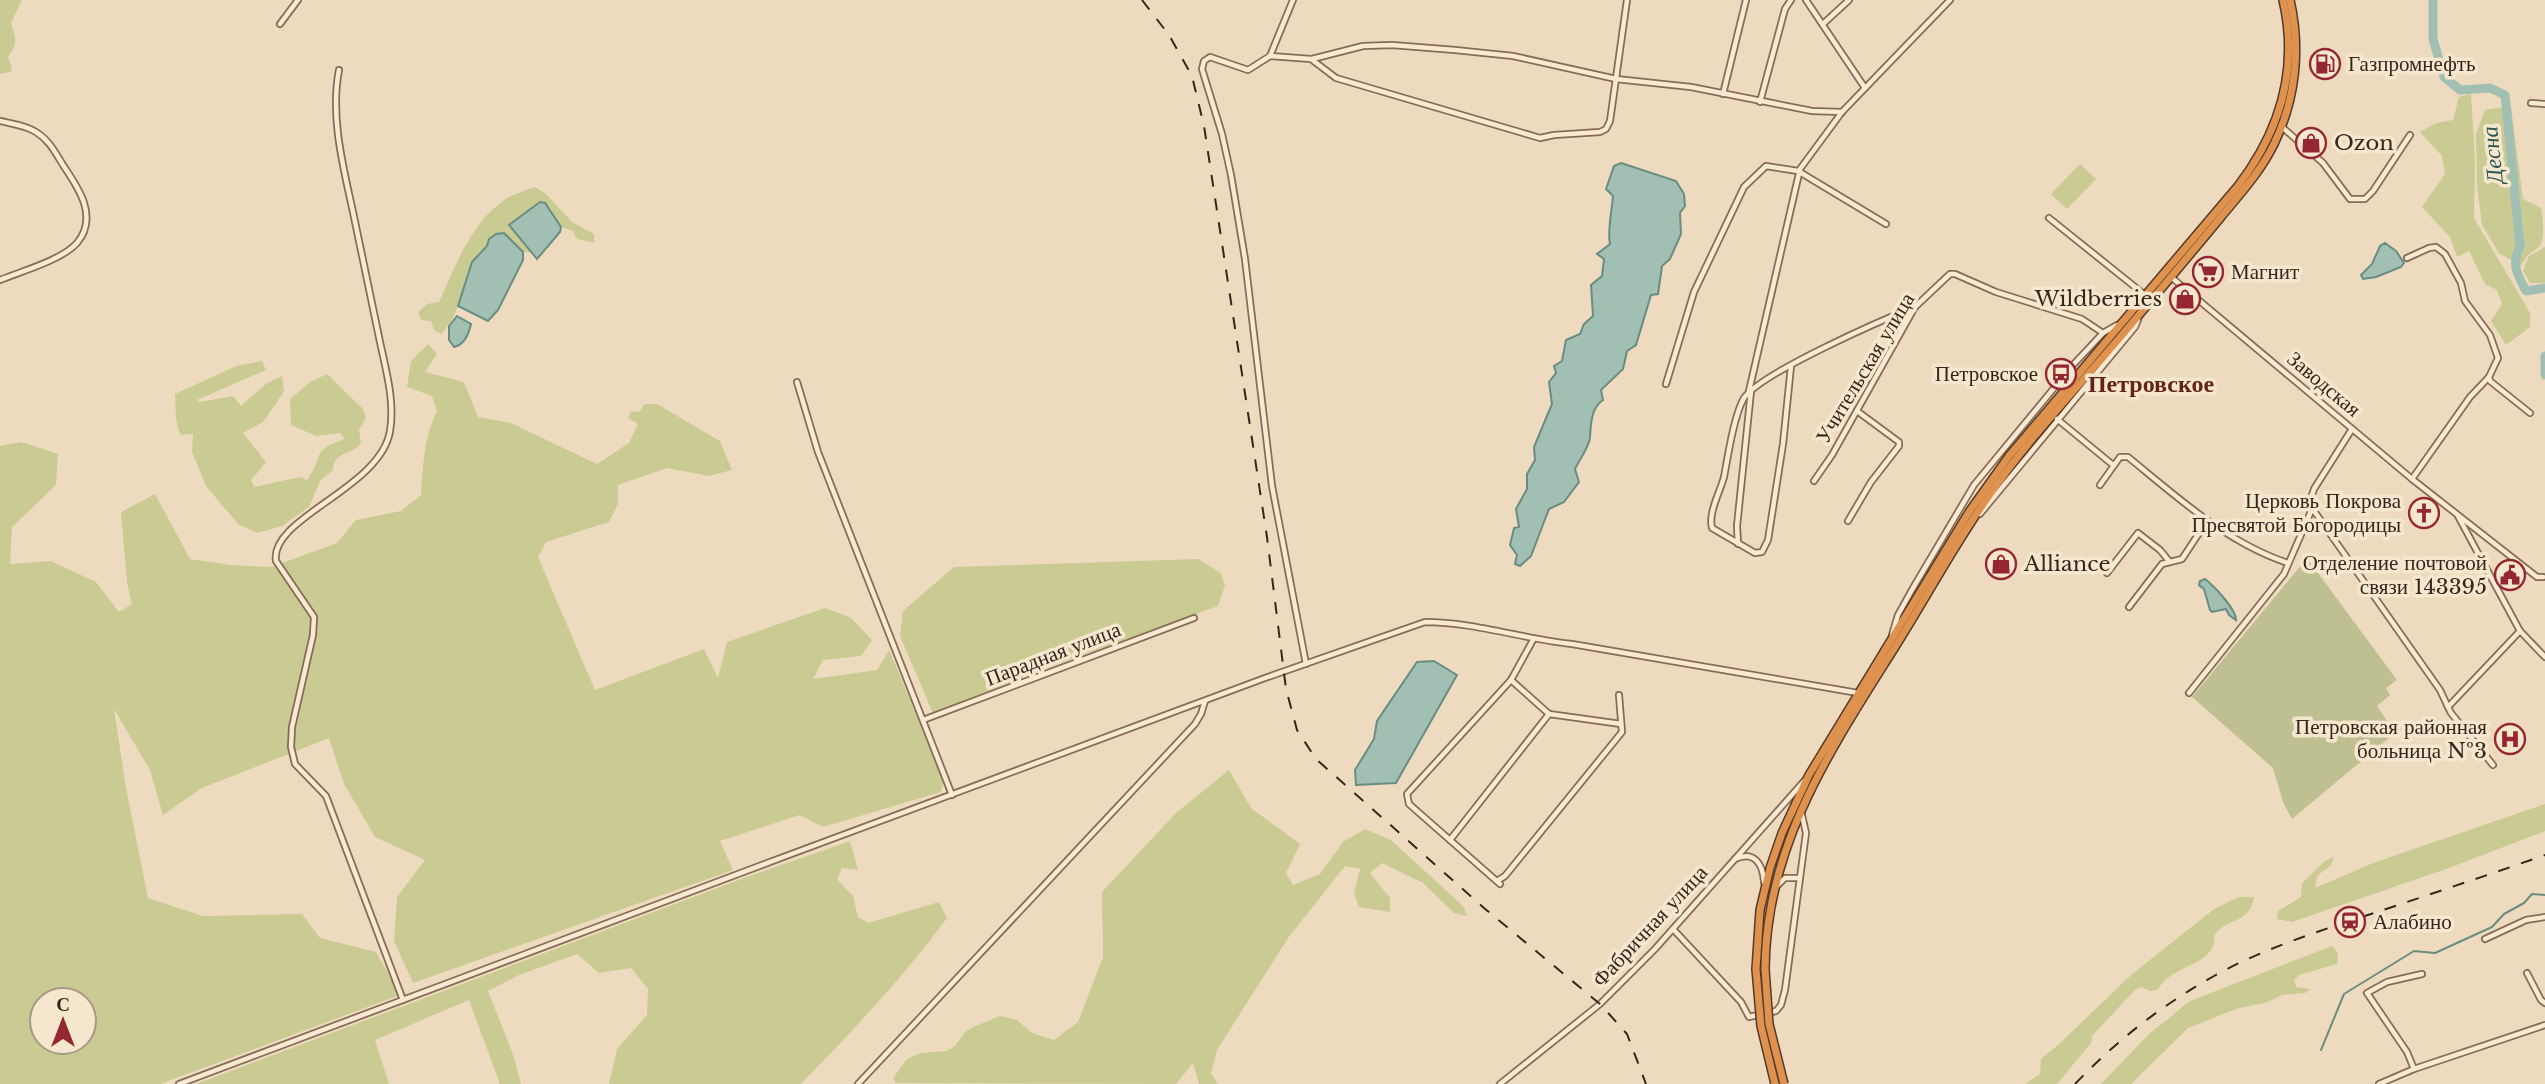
<svg xmlns="http://www.w3.org/2000/svg" width="2545" height="1084" viewBox="0 0 2545 1084" font-family="'Libre Baskerville',serif">
<style>
.green{fill:#cacb93;fill-rule:evenodd}
.cemetery{fill:#bfc092}
.water{fill:#a2bfb4;stroke:#698d81;stroke-width:2}
.lines{fill:none;stroke-linecap:round;stroke-linejoin:round}
.stream{stroke:#698d81;stroke-width:2}
.river{stroke:#a2bfb4;stroke-width:9}
.minor-casing{stroke:#866c57;stroke-width:8}
.highway-casing{stroke:#533b2c;stroke-width:10}
.minor{stroke:#f9e9d2;stroke-width:4.5}
.highway{stroke:#df914e;stroke-width:7}
.rail{stroke:#35261c;stroke-width:2;stroke-dasharray:12 12;stroke-linecap:butt}
.highway-bridge-casing{stroke:#533b2c;stroke-width:10;stroke-linecap:butt}
.highway-bridge{stroke:#df914e;stroke-width:7}
.labels{text-anchor:middle;stroke-width:7;stroke-linejoin:round;paint-order:stroke}
.poi-label{font-size:21px;fill:#35261c;stroke:#f5e6ce;text-anchor:start}
.street-label{font-size:21px;fill:#35261c;stroke:#f5e6ce}
.water-label{font-size:23px;font-style:italic;fill:#2b554f;stroke:#f5e6ce}
.quarter-label{font-size:24px;font-weight:bold;fill:#62231b;stroke:#f5e6ce}
</style>
<rect width="100%" height="100%" fill="#eedbbf"/>
<g class="green">
<path d="M0,0H22L11,23C16,38 18,44 8,57L12,67L11,72L0,74Z"/>
<path d="M2471,94L2475,160L2474,218L2530,313V327L2506,345L2491,321L2502,304L2497,290L2485,284L2469,251L2457,257L2450,237L2422,207L2445,174L2442,156L2420,132L2436,123L2453,120L2459,97Z"/>
<path d="M2511,106L2523,199L2541,208C2543,219 2545,237 2540,246C2530,254 2528,253 2521,266L2499,253L2482,225L2477,186L2476,134L2485,110Z"/>
<path d="M2080,164L2096,179L2067,209L2051,194Z"/>
<path d="M535,187L546,194L572,222L594,234V243L577,239L573,231L561,227L545,203L540,202L509,225L531,252H523L504,233C494,241 477,251 472,263C462,288 460,315 441,334L434,330L431,321L421,320L418,312L427,304L439,302C456,265 472,219 509,197C517,193 526,190 535,187Z"/>
<path d="M2545,247V283H2530L2523,271L2529,256Z"/>
<path d="M428,344L437,354L425,372L464,382L478,417L511,423L597,464L629,443L638,424L628,418L631,411L639,412L645,404H657L720,441L732,470L709,476L667,468L618,485V504L609,522L546,542L538,557L595,690L704,649L718,678L727,642L825,608L851,618L872,640L861,656L823,660L813,679L877,670L889,650L944,779L941,792L823,827L800,815L720,841L733,870L413,983L394,941L397,897L425,860L375,837L344,784L329,738L202,788L163,815L150,770L114,709L126,788L148,898L203,916L302,914L320,938L376,952L400,995L160,1084H0V446L21,442L58,454L56,485L12,527L10,564L51,561L96,582L119,612L132,604L127,583L121,512L155,494L190,559L231,565L271,567L337,543L356,520L401,511L421,495C423,466 424,437 437,411L432,396L407,387L411,361ZM42,1000H84V1042H42Z"/>
<path d="M262,361L266,370L197,400L200,402L233,396L241,406L267,383L282,376L284,392L263,422L243,433L266,462L251,480L254,487L300,477L307,480C325,456 309,451 345,439L340,433L316,436L291,425L290,399L310,382L327,374L363,409L366,418L359,430L361,443C351,456 334,451 333,470L320,481L309,507L282,526L257,533L238,524L206,486L192,452L193,434L180,435L176,419L175,394L236,366Z"/>
<path d="M1198,559L1221,573L1225,586L1218,606L1030,674L935,718L900,636L903,611L954,567Z"/>
<path d="M1229,770L1251,808L1300,844L1286,873L1293,885L1320,874L1343,842L1365,829L1391,840L1464,907L1467,916L1454,913L1423,883L1382,863L1370,873L1390,898V912L1359,907L1354,893L1360,869L1345,866L1288,938L1217,1050L1211,1073L1218,1084H1199L1193,1063L1176,1084L896,1083L893,1078L907,1059L921,1053L946,1051L955,1046L965,1032L973,1027L1000,1016L1017,1020L1032,1033L1054,1040L1078,1022L1103,957L1102,892L1176,813Z"/>
<path d="M2545,804V831L2449,868L2292,922L2277,919L2278,911L2301,897L2302,883L2325,861L2334,857L2331,865L2317,876L2315,888L2373,863Z"/>
<path d="M850,841L858,870L842,868L837,879L853,896L858,917L868,923L939,902L947,918C903,978 852,1031 801,1084H609L617,1049L647,1015L648,989L631,968L599,973L577,954L519,975L488,991L514,1057L521,1084H500L469,1000L375,1040L389,1084H196L744,878Z"/>
<path d="M2239,897H2254C2249,926 2227,916 2214,936C2217,960 2184,965 2169,977C2164,980 2161,985 2157,990L2150,991L2142,987L2135,990L2092,1036L2091,1043L2057,1084H2025L2040,1074L2041,1059L2058,1045L2131,975L2214,909Z"/>
<path d="M2332,946C2338,951 2339,956 2337,964L2299,975L2294,980L2296,987L2311,989L2305,993L2282,995L2268,1002L2236,1009L2188,1028L2131,1084H2101L2149,1034L2190,1001Z"/>
</g>
<path class="cemetery" d="M2307,558L2397,680L2386,688L2390,695L2377,706L2395,733L2292,819L2283,802L2273,768L2192,697Z"/>
<g class="water">
<path d="M1621,163L1676,181L1684,194L1685,206L1680,213L1681,234L1670,259L1662,266L1658,294L1651,295L1636,345L1627,351L1623,369L1601,390L1603,400C1591,408 1591,423 1590,437C1590,446 1579,460 1575,469L1579,482L1564,502L1549,509L1531,556L1520,566L1515,564L1517,555L1510,545L1514,528L1519,527L1516,509L1527,489V474L1535,460L1534,447L1552,404L1549,382L1556,373L1554,366L1562,361L1566,340L1580,334L1584,324L1593,316L1591,285L1602,276L1604,259L1597,254L1610,244C1607,233 1612,210 1613,196L1606,189L1614,166Z"/>
<path d="M540,202L545,203L561,227L560,232L537,259L509,225Z"/>
<path d="M504,233L523,252V260L498,310L488,321L458,306L472,262L487,246L489,239L496,234Z"/>
<path d="M2385,243L2396,251L2404,263L2401,267L2376,277L2363,279L2361,275L2372,264L2380,246Z"/>
<path d="M457,316L471,324C469,333 464,345 454,347L449,340V326Z"/>
<path d="M2205,579C2214,586 2236,609 2236,620L2229,615L2226,609L2212,612L2210,610L2204,589L2199,585L2200,581Z"/>
<path d="M1434,661L1457,675L1396,783L1356,785L1355,770L1374,739L1377,721L1417,662Z"/>
</g>
<g class="lines">
<path class="stream" d="M2321,1050L2344,994L2414,951L2435,953L2492,927L2504,914L2524,903L2532,894L2545,895"/>
<g class="river">
<path d="M2433,0V39L2444,77L2460,90L2490,88L2505,95L2520,246C2511,265 2517,274 2526,291L2545,288"/>
<path d="M2545,356V375"/>
</g>
<g class="minor-casing">
<g id="minor">
<path d="M1806,0L1865,88"/>
<path d="M280,24L298,0"/>
<path d="M1823,24L1849,0"/>
<path d="M1270,56L1293,0"/>
<path d="M1312,59L1363,46L1392,45L1455,50L1513,56L1616,79L1691,87L1812,111L1842,112"/>
<path d="M339,70C330,116 343,166 353,212C362,255 371,298 380,342C386,370 395,402 390,431C381,488 269,518 276,561L314,617L313,635L292,727L291,747L295,764L326,796L403,1000"/>
<path d="M1723,94L1746,0"/>
<path d="M1760,102L1785,9L1791,0"/>
<path d="M2531,103L2545,104"/>
<path d="M0,121C12,124 25,125 36,132C49,140 55,152 63,165C78,187 99,217 77,243C62,260 22,271 0,280"/>
<path d="M2282,127L2323,163L2350,199H2365L2373,191L2410,135"/>
<path d="M2049,218L2145,295"/>
<path d="M2407,258L2429,248L2436,247L2445,254L2461,283L2465,301L2490,335L2498,358L2489,377L2490,381L2530,413"/>
<path d="M2171,277L2412,479L2537,577H2543"/>
<path d="M1791,366L1783,444L1768,540L1762,552L1755,553L1712,528C1708,513 1720,492 1724,477C1728,456 1734,415 1744,398C1761,373 1882,320 1915,307"/>
<path d="M797,382L818,452L952,795"/>
<path d="M1666,384L1694,292L1744,187L1766,166L1798,171L1886,224"/>
<path d="M1749,391L1800,169L1842,112L1950,0"/>
<path d="M2057,419L2113,465"/>
<path d="M2352,429L2314,489L2311,498L2312,508L2440,690L2448,707"/>
<path d="M2412,479L2470,397L2489,377"/>
<path d="M1814,481L1832,455L1915,307L1950,274H1955L1996,292L2082,319L2103,333"/>
<path d="M2100,485L2120,457H2128C2177,497 2227,543 2288,563"/>
<path d="M1980,514L2135,327L2138,320"/>
<path d="M2458,516L2520,631L2545,657"/>
<path d="M1848,521L1871,482L1899,446V442L1857,411"/>
<path d="M1738,544L1737,526L1751,391"/>
<path d="M2107,573L2138,533L2160,550L2169,561"/>
<path d="M2129,607L2162,564L2182,559L2207,521"/>
<path d="M1892,635L1898,615L1913,588L1974,485L2073,365L2103,333L2117,325"/>
<path d="M1306,664L1272,486L1245,259L1231,175L1222,134L1202,69L1204,61L1210,57L1248,70L1270,56L1311,59L1336,78L1540,138L1554,135L1600,132L1606,129L1610,121L1627,0"/>
<path d="M2189,693L2284,574L2312,509"/>
<path d="M1549,714L1621,724"/>
<path d="M923,720L1194,618"/>
<path d="M2493,765L2451,713L2448,707L2520,631"/>
<path d="M1450,840L1549,714L1511,680"/>
<path d="M1735,859C1755,850 1763,865 1764,882"/>
<path d="M1497,881L1505,876L1622,732L1619,695"/>
<path d="M1500,884L1409,804L1407,794L1511,680L1533,640"/>
<path d="M1777,886L1785,878H1800"/>
<path d="M1673,929L1741,1002L1749,1017L1776,1011L1781,1005L1785,990L1806,833L1802,815"/>
<path d="M2485,939L2526,920L2545,917"/>
<path d="M2527,973L2541,1000L2545,1003"/>
<path d="M2414,1069L2407,1052L2367,993L2387,982L2422,974"/>
<path d="M179,1084L786,856L1265,678L1425,622C1474,622 1523,639 1572,644L1858,693"/>
<path d="M858,1084L1195,724L1201,714L1205,701"/>
<path d="M1500,1084L1600,1004L1655,949L1806,779"/>
<path d="M2379,1084L2414,1069L2545,1025"/>
</g>
</g>
<g class="highway-casing">
<g id="highway">
<path d="M1756,969L1760,910L1770,868L1782,833L1809,775L1969,512L2009,456L2238,186C2280,131 2299,69 2283,0"/>
<path d="M1765,969C1766,844 1831,749 1895,647C1926,598 1954,545 1988,497C2027,440 2077,388 2122,335C2155,296 2188,257 2221,217C2240,194 2261,171 2274,144C2296,99 2301,48 2290,0"/>
</g>
</g>
<use href="#minor" class="minor"/>
<use href="#highway" class="highway"/>
<g class="rail">
<path d="M1142,0L1169,35L1192,76L1204,126L1267,537L1286,689L1297,730L1316,759L1484,908L1600,1004L1627,1034L1646,1084"/>
<path d="M2075,1084C2116,1041 2162,1005 2214,976C2266,947 2326,929 2383,910C2437,892 2491,874 2545,855"/>
</g>
<g class="highway-bridge-casing">
<g id="highway-bridge">
<path d="M1756,969L1761,1026L1775,1084"/>
<path d="M1765,969L1769,1024L1784,1084"/>
</g>
</g>
<use href="#highway-bridge" class="highway-bridge"/>
</g>
<defs>
<g id="fuel-ring" transform="scale(1.575)"><circle r="9.5" fill="#f5e6ce" stroke="#952732" stroke-width="1.5"/><path d="M-5.5-6h7V0h2V4h1.3V-2.5L3-4.5l.8-.8L6-3V5H2.5V1h-1V6h-7ZM-4.2-4.7v3.2H.2V-4.7Z" fill="#952732"/></g>
<g id="shop-ring" transform="scale(1.575)"><circle r="9.5" fill="#f5e6ce" stroke="#952732" stroke-width="1.5"/><path d="M-5-2.5h2.3a2.7 3.5 0 0 1 5.4 0H5L5.5 6h-11ZM-1.5-2.5h3a1.5 2.3 0 0 0-3 0Z" fill="#952732"/></g>
<g id="supermarket-ring" transform="scale(1.575)"><circle r="9.5" fill="#f5e6ce" stroke="#952732" stroke-width="1.5"/><path d="M-6-5.5h2.5l.6 2H6L4.5 2H-2.5L-4.4-4H-6ZM-1.5 3.2a1.3 1.3 0 1 0 .1 0ZM3 3.2a1.3 1.3 0 1 0 .1 0Z" fill="#952732"/></g>
<g id="bus-ring" transform="scale(1.575)"><circle r="9.5" fill="#f5e6ce" stroke="#952732" stroke-width="1.5"/><path d="M-5-6H5V4H4V6H2V4H-2V6H-4V4H-5ZM-3.5-4V0h7V-4ZM-3.5 1.2v1.5H-2V1.2ZM2 1.2v1.5H3.5V1.2Z" fill="#952732"/></g>
<g id="church-ring" transform="scale(1.575)"><circle r="9.5" fill="#f5e6ce" stroke="#952732" stroke-width="1.5"/><path d="M-1.2-6h2.4v3.5h3.3v2.4h-3.3V6h-2.4V-.1h-3.3v-2.4h3.3Z" fill="#952732"/></g>
<g id="civic-ring" transform="scale(1.575)"><circle r="9.5" fill="#f5e6ce" stroke="#952732" stroke-width="1.5"/><path d="M-.6-6.5H3V-4.5H.6V-3L4-1V1h2V6H-6V1h2V-1L-.6-3ZM-1.2 2.5V6h2.4V2.5Z" fill="#952732"/></g>
<g id="hospital-ring" transform="scale(1.575)"><circle r="9.5" fill="#f5e6ce" stroke="#952732" stroke-width="1.5"/><path d="M-5-5h3v3.5h4V-5h3V5h-3V1.5h-4V5h-3Z" fill="#952732"/></g>
<g id="station-ring" transform="scale(1.575)"><circle r="9.5" fill="#f5e6ce" stroke="#952732" stroke-width="1.5"/><path d="M-3-6H3Q5-6 5-4V2Q5 4 3 4L4.5 6H3L1.5 4h-3L-3 6H-4.5L-3 4Q-5 4-5 2V-4Q-5-6-3-6ZM-3.5-4v3h7v-3ZM-3.5 1v1.5H-2V1ZM2 1v1.5H3.5V1Z" fill="#952732"/></g>
</defs>
<g fill-rule="evenodd">
<use href="#fuel-ring" x="2325" y="64"/>
<use href="#shop-ring" x="2311" y="143"/>
<use href="#supermarket-ring" x="2208" y="272"/>
<use href="#shop-ring" x="2185" y="299"/>
<use href="#bus-ring" x="2061" y="374"/>
<use href="#church-ring" x="2424" y="513"/>
<use href="#shop-ring" x="2001" y="564"/>
<use href="#civic-ring" x="2510" y="575"/>
<use href="#hospital-ring" x="2510" y="739"/>
<use href="#station-ring" x="2350" y="922"/>
</g>
<g class="labels">
<g class="poi-label">
<text x="2348" y="71">Газпромнефть</text>
<text x="2334" y="150">Ozon</text>
<text x="2231" y="279">Магнит</text>
<text x="2162" y="306" text-anchor="end">Wildberries</text>
<text x="2038" y="381" text-anchor="end">Петровское</text>
<text x="2401" y="508" text-anchor="end">Церковь Покрова<tspan x="2401" dy="24">Пресвятой Богородицы</tspan></text>
<text x="2487" y="570" text-anchor="end">Отделение почтовой<tspan x="2487" dy="24">связи 143395</tspan></text>
<text x="2024" y="571">Alliance</text>
<text x="2487" y="734" text-anchor="end">Петровская районная<tspan x="2487" dy="24">больница №3</tspan></text>
<text x="2373" y="929">Алабино</text>
</g>
<g class="street-label">
<text transform="translate(1865 368) rotate(-59)" y="7">Учительская улица</text>
<text transform="translate(2324 384) rotate(40)" y="7">Заводская</text>
<text transform="translate(1053 654) rotate(-21)" y="7">Парадная улица</text>
<text transform="translate(1650 926) rotate(-47)" y="7">Фабричная улица</text>
</g>
<g class="water-label">
<text transform="translate(2492 155) rotate(-96)" y="8">Десна</text>
</g>
<g class="quarter-label">
<text x="2151" y="392">Петровское</text>
</g>
</g>
<g transform="translate(63 1021)"><circle r="33" fill="#f5e6ce" stroke="#a89987" stroke-width="2"/>
<path d="M0-5L12 26L0 18L-12 26Z" fill="#952732"/>
<text y="-10" font-size="19" font-weight="bold" text-anchor="middle" fill="#35261c">С</text>
</g>
</svg>
